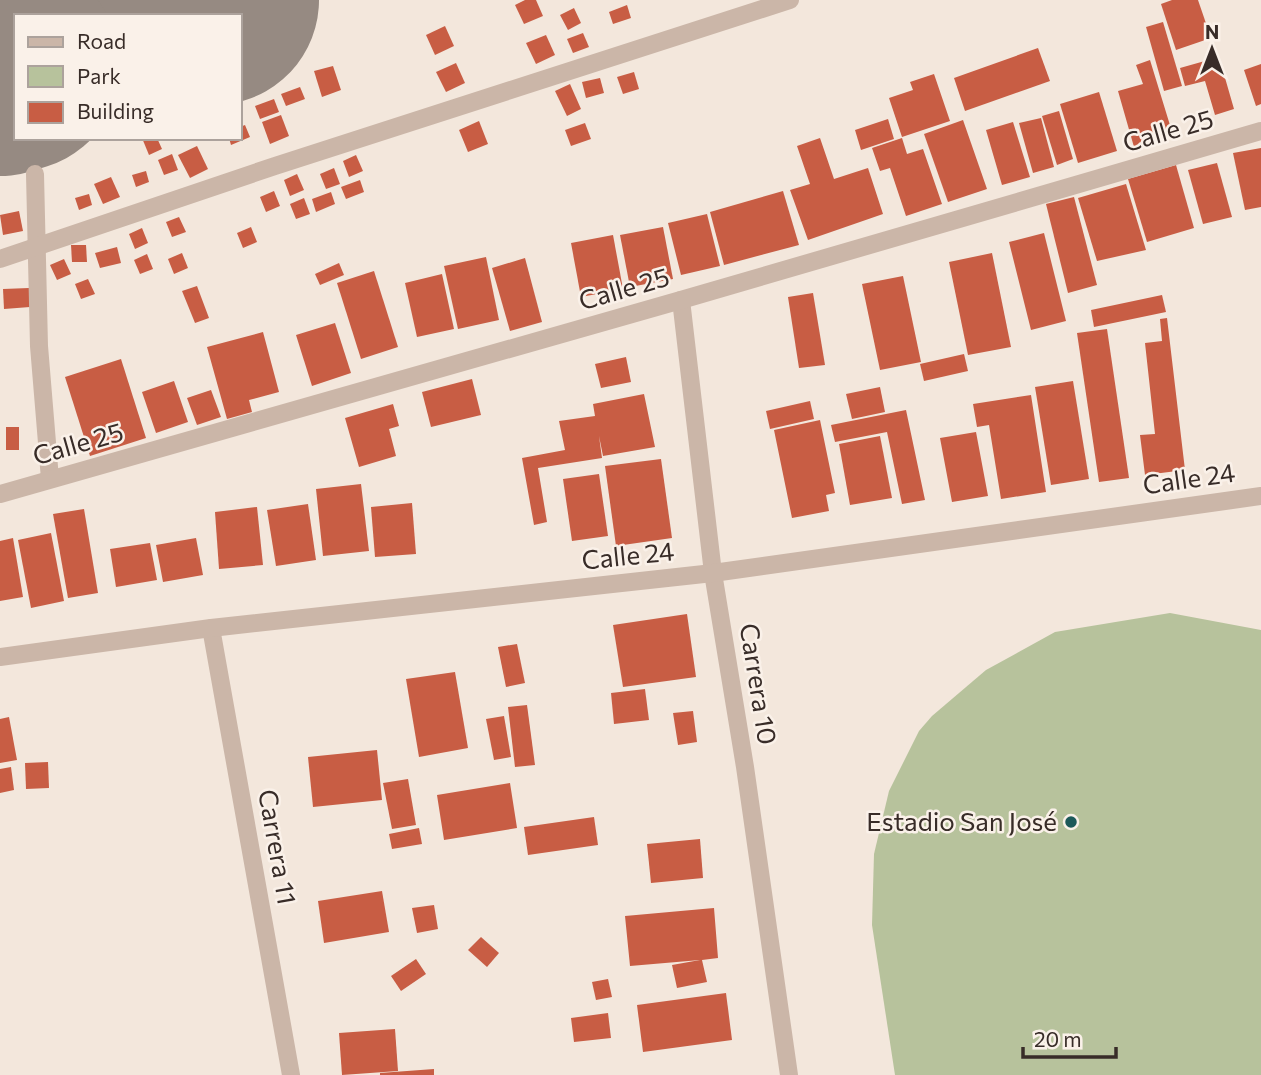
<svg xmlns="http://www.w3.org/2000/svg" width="1261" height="1075" viewBox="0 0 1261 1075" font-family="Commissioner,sans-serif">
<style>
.green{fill:#b7c29c}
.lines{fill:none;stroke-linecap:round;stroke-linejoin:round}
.runway{stroke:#968a82;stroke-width:210}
.building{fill:#c85d44}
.street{stroke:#cbb6a8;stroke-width:18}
.poi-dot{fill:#1d595a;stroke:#faf1e9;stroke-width:2.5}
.labels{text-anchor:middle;stroke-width:5;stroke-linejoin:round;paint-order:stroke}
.street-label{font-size:26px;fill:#382c28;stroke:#faf1e9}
.poi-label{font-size:26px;fill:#382c28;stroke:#faf1e9;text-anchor:end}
</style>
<rect width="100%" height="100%" fill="#f3e7dc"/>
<path class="green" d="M1170,613L1261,630V1075H895L872,925L874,854L889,791L919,731L932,716L986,670L1055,632Z"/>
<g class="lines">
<g class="runway">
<path d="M166,16L214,0"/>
<path d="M0,71L16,66"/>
</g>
</g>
<g class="building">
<path d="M525,0H536L543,16L524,24L515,5Z"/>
<path d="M1172,0H1198L1211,38L1176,50L1161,4Z"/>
<path d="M627,5L631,18L613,24L609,12Z"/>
<path d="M574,8L581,23L568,30L560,15Z"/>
<path d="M1163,22L1182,86L1164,91L1146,27Z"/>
<path d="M445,26L454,46L435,55L426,35Z"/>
<path d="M583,33L589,47L573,53L567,39Z"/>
<path d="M546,35L555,55L536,64L526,43Z"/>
<path d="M1038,48L1050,81L965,111L954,78Z"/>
<path d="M1219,57L1234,109L1215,115L1205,81L1185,86L1180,68Z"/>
<path d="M1150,60L1173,135L1134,147L1118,91L1143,84L1136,65Z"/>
<path d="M456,63L465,83L446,92L436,72Z"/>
<path d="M1261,64V104L1256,106L1244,70Z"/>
<path d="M333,66L341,90L322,97L314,71Z"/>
<path d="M634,72L639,89L623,94L617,77Z"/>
<path d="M934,74L950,121L902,137L889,98L913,90L910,82Z"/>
<path d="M600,78L604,93L586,98L582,82Z"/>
<path d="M570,84L581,109L567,116L555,91Z"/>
<path d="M300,87L305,99L286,106L281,94Z"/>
<path d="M1099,92L1117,151L1078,163L1060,104Z"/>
<path d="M274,99L279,112L260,119L255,106Z"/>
<path d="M1059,111L1073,159L1057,165L1042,116Z"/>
<path d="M281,115L289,136L270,144L262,122Z"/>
<path d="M1041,118L1054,167L1033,173L1019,123Z"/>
<path d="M888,119L894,139L861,150L855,130Z"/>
<path d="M963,120L987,189L948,202L924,134Z"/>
<path d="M479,121L488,144L468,152L459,130Z"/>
<path d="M1013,122L1030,177L1002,185L986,130Z"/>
<path d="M585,123L591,139L571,146L565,130Z"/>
<path d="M245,125L250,137L231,145L229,138H240V127Z"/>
<path d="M142,138H157L162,149L149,155Z"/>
<path d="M820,138L834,179L868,168L883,214L808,240L790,190L810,184L797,146Z"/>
<path d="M902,138L907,154L923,149L942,204L906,216L890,168L880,171L872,148Z"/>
<path d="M197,146L208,169L190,178L178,155Z"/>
<path d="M1261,148V207L1245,210L1233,153Z"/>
<path d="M172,154L178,170L164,175L158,160Z"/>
<path d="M356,155L363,171L349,177L343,161Z"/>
<path d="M1217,163L1232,217L1203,224L1188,170Z"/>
<path d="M1176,165L1194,228L1147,242L1128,179Z"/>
<path d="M334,168L340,184L326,189L320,174Z"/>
<path d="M146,171L149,182L136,187L132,175Z"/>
<path d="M297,174L304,190L290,196L284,180Z"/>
<path d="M111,177L120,197L103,204L94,184Z"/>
<path d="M360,180L364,192L346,199L341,187Z"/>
<path d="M1126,184L1146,250L1097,261L1078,198Z"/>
<path d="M274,191L280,206L266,212L260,197Z"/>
<path d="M783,191L799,245L724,265L710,212Z"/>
<path d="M331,192L335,204L316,212L312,199Z"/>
<path d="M89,194L92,205L79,210L75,198Z"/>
<path d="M1074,197L1097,285L1068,293L1046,204Z"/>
<path d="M304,198L310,214L296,219L290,204Z"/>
<path d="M19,211L23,231L3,235L0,215Z"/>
<path d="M707,214L720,266L681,275L668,223Z"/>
<path d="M179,217L186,232L172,237L166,222Z"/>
<path d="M251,227L257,242L243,248L237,233Z"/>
<path d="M663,227L673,279L630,287L620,235Z"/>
<path d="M142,228L148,243L135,249L129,234Z"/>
<path d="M1044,233L1066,321L1031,330L1009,242Z"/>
<path d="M613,235L623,289L581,297L571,243Z"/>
<path d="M71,245H86L87,262H72Z"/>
<path d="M117,247L121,263L100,268L95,253Z"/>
<path d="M182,253L188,268L174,274L168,259Z"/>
<path d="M992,253L1011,347L968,355L949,262Z"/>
<path d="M147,254L153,269L140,274L134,260Z"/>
<path d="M486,257L499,320L458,329L444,266Z"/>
<path d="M525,258L542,322L510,331L492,268Z"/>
<path d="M64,259L71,274L57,280L50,265Z"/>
<path d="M339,263L344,275L320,285L315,274Z"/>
<path d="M374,271L398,347L361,359L337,283Z"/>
<path d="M442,274L454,329L417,337L405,283Z"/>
<path d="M903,276L921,362L880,370L862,284Z"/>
<path d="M88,279L95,294L81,299L75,284Z"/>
<path d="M197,286L209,318L195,323L182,291Z"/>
<path d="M29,288L30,307L4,309L3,289Z"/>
<path d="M813,293L825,365L799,368L788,297Z"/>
<path d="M1162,295L1166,312L1094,327L1091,310Z"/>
<path d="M1167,318L1185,470L1145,475L1140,435L1155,434L1145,343L1162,341L1160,319Z"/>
<path d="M335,323L351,373L312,386L296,335Z"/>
<path d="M1107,329L1129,478L1099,482L1077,333Z"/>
<path d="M263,332L279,392L249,400L252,412L227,419L207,347Z"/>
<path d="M964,354L968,371L924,381L920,364Z"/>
<path d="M626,357L631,382L601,388L595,364Z"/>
<path d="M121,359L146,438L90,456L65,377Z"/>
<path d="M472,379L481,415L431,427L422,392Z"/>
<path d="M174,381L188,422L156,433L142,392Z"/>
<path d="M1073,381L1089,479L1051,485L1035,387Z"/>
<path d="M880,387L885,412L852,419L846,394Z"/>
<path d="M211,390L221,417L197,425L187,398Z"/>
<path d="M644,394L655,447L603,456L599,436L602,458L538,468L547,522L534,525L522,458L565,450L559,421L595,416L593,404Z"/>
<path d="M1031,395L1046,492L1001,499L989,425L977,427L973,404Z"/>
<path d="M810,401L814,419L770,429L766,411Z"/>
<path d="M393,404L399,426L389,429L396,456L359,467L345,418Z"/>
<path d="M906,410L925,500L902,504L887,432L835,442L831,425Z"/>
<path d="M820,420L835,493L826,495L829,511L792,518L774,430Z"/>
<rect x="6" y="427" width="13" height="23"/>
<path d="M976,432L988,496L952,502L940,438Z"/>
<path d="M880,436L892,498L850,505L839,444Z"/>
<path d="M661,459L672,538L616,546L605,466Z"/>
<path d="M599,474L608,536L572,541L563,479Z"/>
<path d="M361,484L369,551L323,556L316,489Z"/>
<path d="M412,503L416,554L375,557L371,507Z"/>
<path d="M308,504L316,560L276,566L267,510Z"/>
<path d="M257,507L263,565L219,569L215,512Z"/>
<path d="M84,509L98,593L68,598L53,514Z"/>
<path d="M51,533L64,601L31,608L18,540Z"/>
<path d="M13,538L23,597L0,601V541Z"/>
<path d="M196,538L203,575L163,582L156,545Z"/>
<path d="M150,543L157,580L116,587L110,549Z"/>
<path d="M687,614L696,677L623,687L613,625Z"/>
<path d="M517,644L525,683L506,687L498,647Z"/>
<path d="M455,672L468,748L419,757L406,679Z"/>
<path d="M645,689L649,720L614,724L611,693Z"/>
<path d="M527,705L535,765L515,767L508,707Z"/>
<path d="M693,711L697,742L678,745L673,713Z"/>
<path d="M504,716L511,757L494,760L486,719Z"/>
<path d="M9,717L17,760L0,763V719Z"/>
<path d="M377,750L382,800L313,807L308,757Z"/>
<path d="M48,762L49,788L26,789L25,763Z"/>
<path d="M11,767L14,790L0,793V769Z"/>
<path d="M408,779L416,825L392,829L383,783Z"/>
<path d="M510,783L517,828L444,840L437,795Z"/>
<path d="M594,817L598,845L528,855L524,827Z"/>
<path d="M419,828L422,844L392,849L389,834Z"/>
<path d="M700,839L703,878L651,883L647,844Z"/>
<path d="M382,891L389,932L324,943L318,901Z"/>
<path d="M434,905L438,929L417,933L412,908Z"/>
<path d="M714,908L718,958L702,960L707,982L677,988L672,965L700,960L630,966L625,916Z"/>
<path d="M481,937L499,953L487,967L468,950Z"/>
<path d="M416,959L426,974L401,991L391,976Z"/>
<path d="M608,979L612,997L596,1000L592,982Z"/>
<path d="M726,993L732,1040L643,1052L637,1005Z"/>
<path d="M608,1013L611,1038L574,1042L571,1018Z"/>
<path d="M395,1029L398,1071L342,1075L339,1033Z"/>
<path d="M434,1069V1075H380V1073Z"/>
</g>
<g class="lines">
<g class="street">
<path d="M35,174L39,346L50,479"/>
<path d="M0,259L275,166L790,0"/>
<path d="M681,300L713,573L745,767L789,1075"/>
<path d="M0,494L681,300L1261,131"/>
<path d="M211,628L291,1075"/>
<path d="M0,657L211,628L713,573L1261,496"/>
</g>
</g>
<circle class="poi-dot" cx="1071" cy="822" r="7"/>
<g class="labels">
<g class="street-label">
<text transform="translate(1168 131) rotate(-16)" y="9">Calle 25</text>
<text transform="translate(624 289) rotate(-16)" y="9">Calle 25</text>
<text transform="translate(78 444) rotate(-16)" y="9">Calle 25</text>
<text transform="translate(1189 479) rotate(-8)" y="9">Calle 24</text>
<text transform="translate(628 556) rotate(-6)" y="9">Calle 24</text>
<text transform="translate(758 684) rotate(81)" y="9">Carrera 10</text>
<text transform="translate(277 847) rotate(80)" y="9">Carrera 11</text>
</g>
<g class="poi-label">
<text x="1057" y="831">Estadio San José</text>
</g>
</g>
<rect x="14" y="14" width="228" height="126" fill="#faf1e9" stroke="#aca29c" stroke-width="2"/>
<rect x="28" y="37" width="35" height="10" fill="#cbb6a8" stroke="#aca29c" stroke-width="2"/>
<text x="77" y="49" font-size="21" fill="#382c28">Road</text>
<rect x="28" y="66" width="35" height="21" fill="#b7c29c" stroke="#aca29c" stroke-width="2"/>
<text x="77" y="84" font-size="21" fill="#382c28">Park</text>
<rect x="28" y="102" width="35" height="21" fill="#c85d44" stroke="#aca29c" stroke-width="2"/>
<text x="77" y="119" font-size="21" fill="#382c28">Building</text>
<g transform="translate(1212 49)" stroke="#faf1e9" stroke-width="5" paint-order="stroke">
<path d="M0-5L12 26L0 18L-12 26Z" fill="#382c28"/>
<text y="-10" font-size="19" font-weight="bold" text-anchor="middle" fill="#382c28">N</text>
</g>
<path d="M1023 1047v10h93v-10" fill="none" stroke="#382c28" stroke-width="3.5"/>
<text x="1034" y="1047" font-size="21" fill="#382c28" stroke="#faf1e9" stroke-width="5" paint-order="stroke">20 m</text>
</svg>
